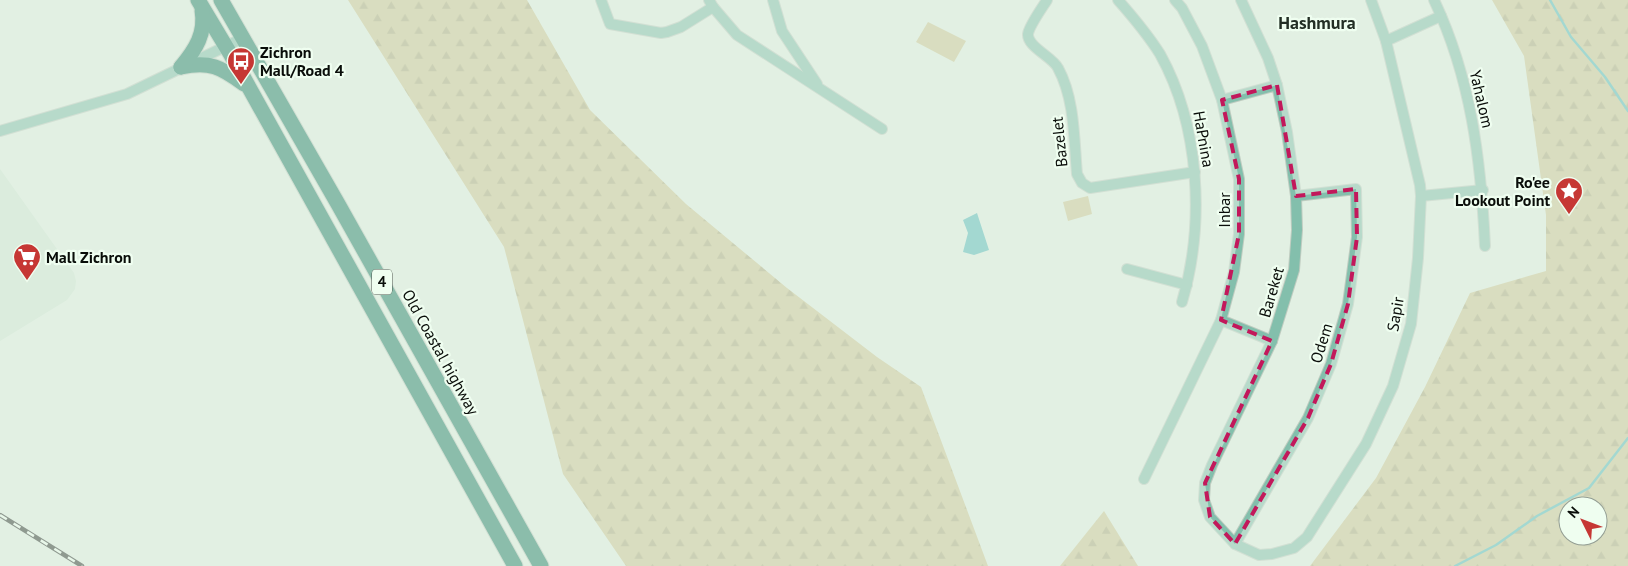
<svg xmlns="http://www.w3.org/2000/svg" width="1628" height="566" viewBox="0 0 1628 566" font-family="'PT Sans',sans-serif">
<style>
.built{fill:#d2e6d4}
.green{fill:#cfc694}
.forest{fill:url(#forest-firs);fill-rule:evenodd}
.water{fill:#58babb}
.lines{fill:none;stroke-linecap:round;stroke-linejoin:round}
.stream{stroke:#58babb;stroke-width:2.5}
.minor-casing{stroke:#bfccc0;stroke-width:12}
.highway-casing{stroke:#bfccc0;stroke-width:17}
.minor{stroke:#83bfac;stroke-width:10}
.highway{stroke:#237e67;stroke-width:15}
.rail-casing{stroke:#2c312c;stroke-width:4.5}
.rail{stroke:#effef0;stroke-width:2.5;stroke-dasharray:8;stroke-linecap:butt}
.marked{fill:none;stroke:#c2185b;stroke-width:4;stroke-dasharray:10 6;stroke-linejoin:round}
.labels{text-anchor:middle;stroke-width:4.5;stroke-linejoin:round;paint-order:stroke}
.shield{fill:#effef0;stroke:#4e554e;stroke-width:1}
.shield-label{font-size:15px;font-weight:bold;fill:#090d09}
.poi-label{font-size:16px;font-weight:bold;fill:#090d09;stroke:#effef0;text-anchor:start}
.street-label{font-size:16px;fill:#090d09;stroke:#effef0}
.neighbourhood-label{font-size:18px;font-weight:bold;fill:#222e24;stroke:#effef0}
</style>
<defs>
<pattern id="forest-firs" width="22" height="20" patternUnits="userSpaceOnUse" patternTransform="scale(1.25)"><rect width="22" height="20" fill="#cfc694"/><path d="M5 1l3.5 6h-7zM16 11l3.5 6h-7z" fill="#b0a97e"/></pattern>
</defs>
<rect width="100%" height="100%" fill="#e2f0e3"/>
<path class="built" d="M0,169L74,273L76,281L75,289L67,300L0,341Z"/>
<g class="green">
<path d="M928,22L966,41L954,62L916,42Z"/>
<path d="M1088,196L1092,214L1068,221L1063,202Z"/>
</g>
<g class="forest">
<path d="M348,0H527L590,110L686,204L787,288L877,357L921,387L988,566H626L563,474L504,247Z"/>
<path d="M1492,0H1628V566H1310L1376,478L1425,387L1470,293L1546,271V215L1524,56ZM1568,506H1598V536H1568Z"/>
<path d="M1104,511L1138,566H1060Z"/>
</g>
<path class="water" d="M977,213L989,250L974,255L963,252L968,233L963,220Z"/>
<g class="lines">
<g class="stream">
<path d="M1550,0L1571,37L1605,77L1628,111"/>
<path d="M1455,566L1496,545L1537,516L1589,488L1628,438"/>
</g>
<g class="minor-casing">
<g id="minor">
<path d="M601,0L610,24L661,33L667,32L681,27L713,7"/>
<path d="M709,0L713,7L737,35L882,129"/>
<path d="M773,0L782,31L817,84"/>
<path d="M1047,0C1042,8 1029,26 1028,34C1027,47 1053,57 1058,68C1075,99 1074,140 1077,174L1082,183L1090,188L1195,172"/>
<path d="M1118,0C1133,17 1148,35 1160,54C1200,126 1205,224 1182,302"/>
<path d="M1241,0L1268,58L1277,85L1287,132L1296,196L1297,230L1294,270L1272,341L1212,465L1205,483L1204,500L1210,517L1235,544L1259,555L1272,554L1294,548L1307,537L1366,444L1393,386L1411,324L1418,258L1421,196L1420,185L1386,41L1371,0"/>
<path d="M1434,0C1471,78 1481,160 1485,246"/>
<path d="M1386,41L1441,16"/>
<path d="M1222,100L1277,85"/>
<path d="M0,131L127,94L243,38"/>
<path d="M1421,196L1483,190"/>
<path d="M1127,269L1187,285"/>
<path d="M1221,320L1272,341"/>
<path d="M1144,479L1221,320L1234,272L1239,234V179L1222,100L1202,46L1182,8L1175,0"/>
<path d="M1235,544L1308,418L1331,364L1348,304L1357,237L1356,189L1296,196"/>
</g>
</g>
<g class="highway-casing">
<g id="highway">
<path d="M198,0L231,55L515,566"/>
<path d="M221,0L338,204L541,566"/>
<path d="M181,67C210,61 221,67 244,84"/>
<path d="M181,67C196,49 206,33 202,10"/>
</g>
</g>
<use href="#minor" class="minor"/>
<use href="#highway" class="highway"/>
<g class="rail-casing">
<path id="rail" d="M0,515L82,566"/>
</g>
<use href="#rail" class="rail"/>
</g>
<path d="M0 0H1628V566H0ZM1277,85L1296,196L1356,189L1357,237L1348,304L1331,364L1308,418L1235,544L1210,517L1205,483L1272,341L1221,320L1239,234V179L1222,100Z" fill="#e2f0e3" fill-opacity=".55" fill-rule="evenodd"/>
<path class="marked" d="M1277,85L1296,196L1356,189L1357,237L1348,304L1331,364L1308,418L1235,544L1210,517L1205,483L1272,341L1221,320L1239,234V179L1222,100Z"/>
<defs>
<g id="bus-pin" transform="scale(1.4375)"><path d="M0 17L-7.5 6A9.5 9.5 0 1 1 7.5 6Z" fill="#c63734" stroke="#effef0"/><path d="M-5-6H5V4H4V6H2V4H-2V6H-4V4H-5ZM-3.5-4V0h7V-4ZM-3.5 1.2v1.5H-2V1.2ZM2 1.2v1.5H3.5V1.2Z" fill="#fff"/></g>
<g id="sight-pin" transform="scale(1.4375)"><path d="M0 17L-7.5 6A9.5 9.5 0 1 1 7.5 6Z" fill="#c63734" stroke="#effef0"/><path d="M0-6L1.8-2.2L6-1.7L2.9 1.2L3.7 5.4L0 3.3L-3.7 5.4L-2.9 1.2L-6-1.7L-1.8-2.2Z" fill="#fff"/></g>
<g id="supermarket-pin" transform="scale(1.4375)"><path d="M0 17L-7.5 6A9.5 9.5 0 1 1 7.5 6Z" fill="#c63734" stroke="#effef0"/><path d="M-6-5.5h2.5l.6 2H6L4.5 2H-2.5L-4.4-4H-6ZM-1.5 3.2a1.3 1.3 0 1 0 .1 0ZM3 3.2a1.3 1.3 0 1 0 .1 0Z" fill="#fff"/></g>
</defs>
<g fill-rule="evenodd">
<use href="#bus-pin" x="241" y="61"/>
<use href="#sight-pin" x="1569" y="191"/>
<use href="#supermarket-pin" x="27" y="257"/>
</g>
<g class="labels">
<rect class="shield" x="372" y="269.5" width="20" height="25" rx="4"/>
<g class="shield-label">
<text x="382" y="287">4</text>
</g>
<g class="poi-label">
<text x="260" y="58">Zichron<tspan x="260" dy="18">Mall/Road 4</tspan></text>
<text x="1550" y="188" text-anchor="end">Ro'ee<tspan x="1550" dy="18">Lookout Point</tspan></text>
<text x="46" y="263">Mall Zichron</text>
</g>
<g class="street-label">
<text transform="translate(1482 99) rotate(77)" y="6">Yahalom</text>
<text transform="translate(1204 139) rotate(80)" y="6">HaPnina</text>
<text transform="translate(1059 142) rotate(-96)" y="6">Bazelet</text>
<text transform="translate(1224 210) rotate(-90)" y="6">Inbar</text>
<text transform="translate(1271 292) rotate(-74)" y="6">Bareket</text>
<text transform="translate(1395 314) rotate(-80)" y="6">Sapir</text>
<text transform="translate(1321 343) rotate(-73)" y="6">Odem</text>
<text transform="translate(441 352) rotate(61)" y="6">Old Coastal highway</text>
</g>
<g class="neighbourhood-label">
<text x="1317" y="29">Hashmura</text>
</g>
</g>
<g transform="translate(1583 521) rotate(312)"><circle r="24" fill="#effef0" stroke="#939e94"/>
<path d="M0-4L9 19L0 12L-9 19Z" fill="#c63734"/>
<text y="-8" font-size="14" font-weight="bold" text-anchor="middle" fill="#090d09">N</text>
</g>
</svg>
